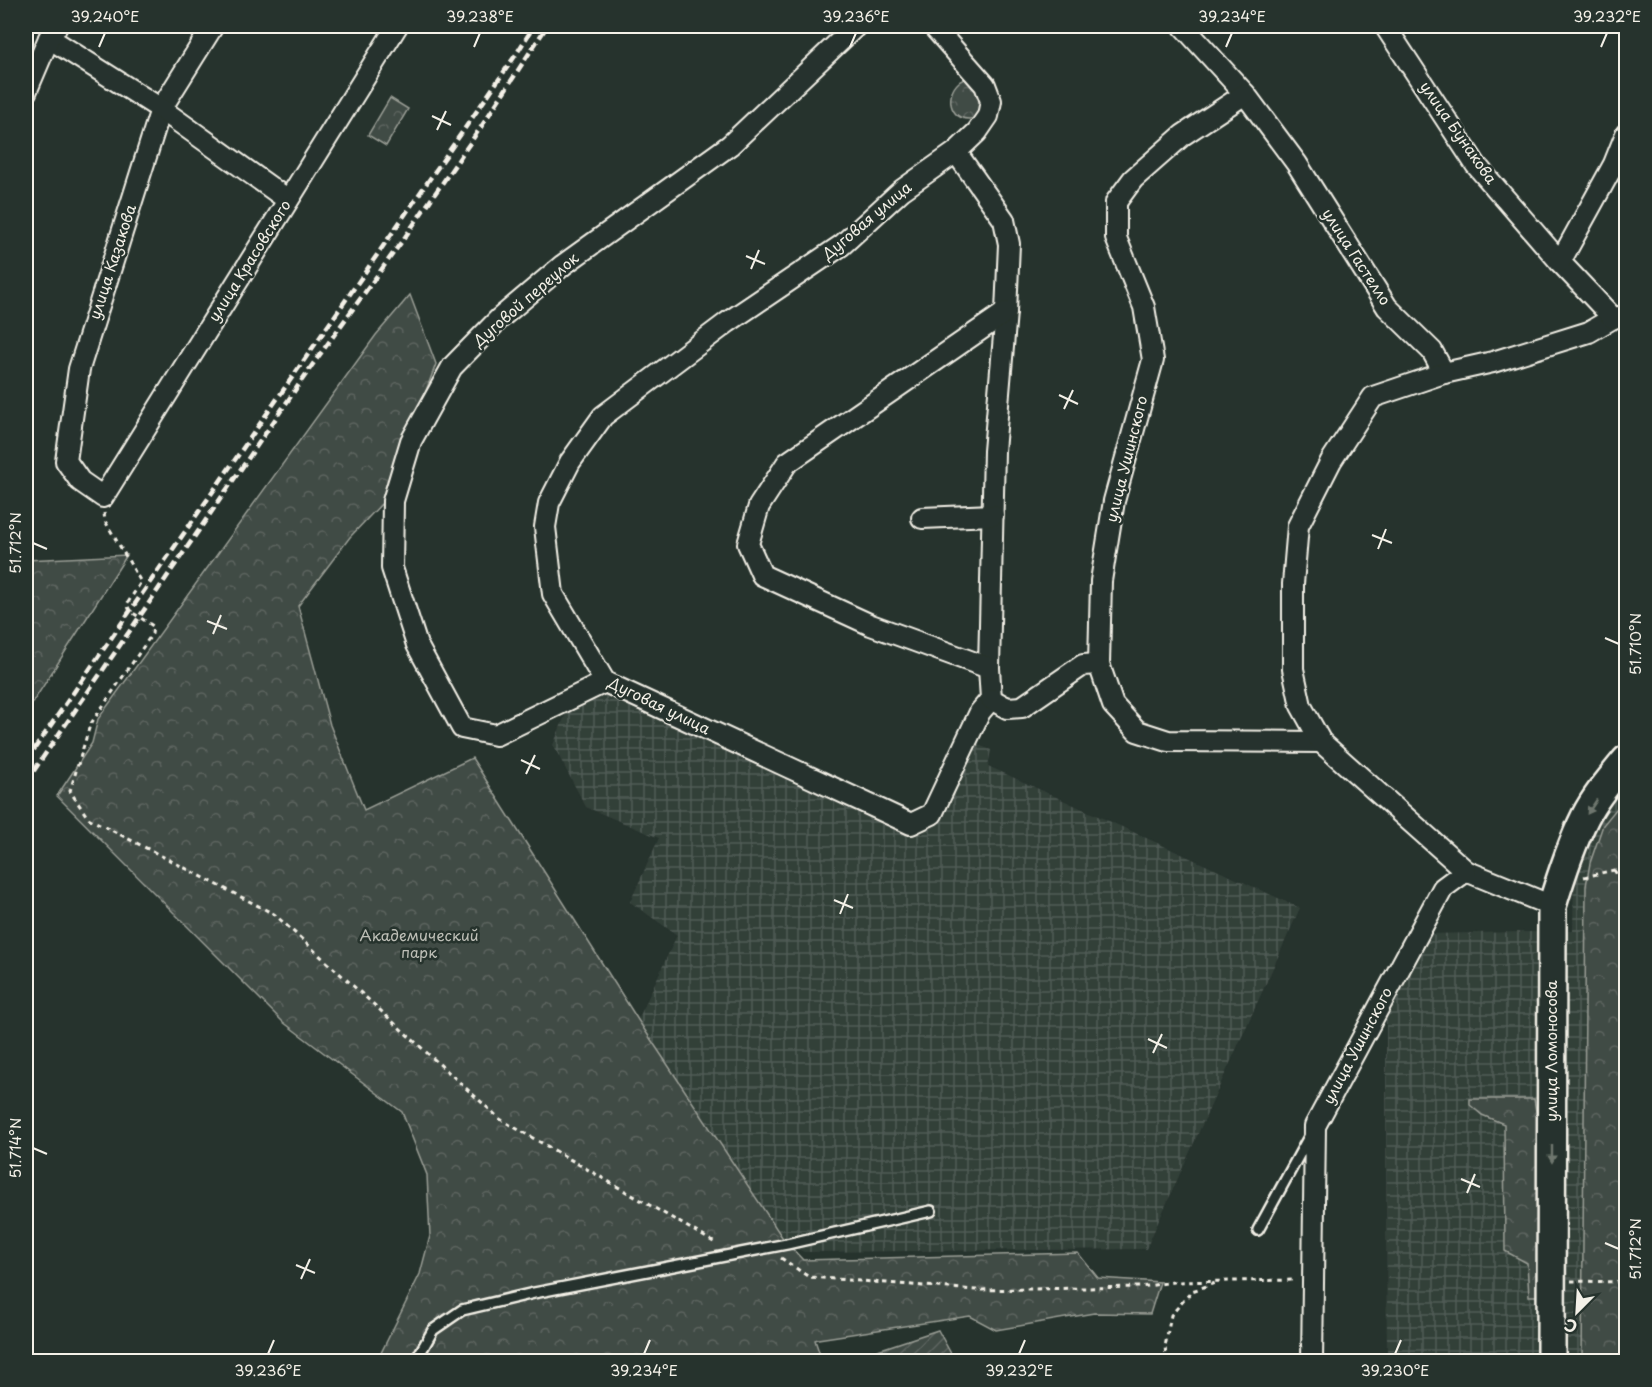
<svg xmlns="http://www.w3.org/2000/svg" width="1652" height="1387" viewBox="0 0 1652 1387" font-family="'Playpen Sans',sans-serif">
<style>
.industrial{fill:url(#industrial-grid)}
.forest{fill:url(#forest-crowns);stroke:#9a9e96;stroke-width:1.5}
.garden{fill:url(#garden-furrows);stroke:#9a9e96;stroke-width:1.5}
.lines{fill:none;stroke-linecap:round;stroke-linejoin:round}
.lane-casing{stroke:#f4f1e8;stroke-width:14}
.street-casing{stroke:#f4f1e8;stroke-width:24}
.secondary-casing{stroke:#f4f1e8;stroke-width:32}
.path{stroke:#f4f1e8;stroke-width:3;stroke-dasharray:4.5 4.5;stroke-linecap:butt}
.lane{stroke:#26332d;stroke-width:9}
.street{stroke:#26332d;stroke-width:20}
.secondary{stroke:#26332d;stroke-width:27}
.rail{stroke:#f4f1e8;stroke-width:4.5;stroke-dasharray:9 4.5;stroke-linecap:butt}
.oneway{fill:#6e766e}
.ticks{fill:none;stroke:#f4f1e8;stroke-width:2}
.labels{text-anchor:middle;stroke-width:5;stroke-linejoin:round;paint-order:stroke}
.street-label{font-size:15px;fill:#f4f1e8;stroke:#26332d}
.park-label{font-size:15px;fill:#bebfb7;stroke:#26332d}
.neatline{fill:none;stroke:#f4f1e8;stroke-width:2}
.ticks-label{font-size:15px;text-anchor:middle;fill:#f4f1e8}
</style>
<defs>
<pattern id="industrial-grid" width="8" height="8" patternUnits="userSpaceOnUse" patternTransform="scale(1.5)"><rect width="8" height="8" fill="#333f39"/><path d="M0 4h8M4 0v8" fill="none" stroke="#515b56"/></pattern>
<pattern id="forest-crowns" width="20" height="18" patternUnits="userSpaceOnUse" patternTransform="scale(1.5)"><rect width="20" height="18" fill="#414b45"/><path d="M2 6a3 3 0 1 1 6 0M12 15a3 3 0 1 1 6 0" fill="none" stroke="#5d6560"/></pattern>
<pattern id="garden-furrows" width="10" height="10" patternUnits="userSpaceOnUse" patternTransform="scale(1.5)"><rect width="10" height="10" fill="#414b45"/><path d="M-1 1l2-2M0 10L10 0M9 11l2-2" fill="none" stroke="#5d6560"/></pattern>
</defs>
<rect width="100%" height="100%" fill="#26332d"/>
<filter id="ink" filterUnits="userSpaceOnUse"><feTurbulence type="fractalNoise" baseFrequency=".0167" numOctaves="2"/><feDisplacementMap in="SourceGraphic" scale="12" xChannelSelector="R" yChannelSelector="G"/><feConvolveMatrix kernelMatrix="1 2 1 2 8 2 1 2 1" color-interpolation-filters="sRGB"/></filter>
<g filter="url(#ink)">
<g class="industrial">
<path d="M579,682L923,834L968,741L991,750L988,766L1300,908L1146,1249L804,1252L787,1244L638,1020L677,935L630,902L659,838L586,807L553,745Z"/>
<path d="M1626,783V1361H1387L1386,1017L1428,934L1573,931L1574,871L1609,804Z"/>
</g>
<g class="forest">
<path d="M973,76L996,93L976,118C951,125 943,96 959,82C962,79 969,78 973,76Z"/>
<path d="M390,98L408,109L386,146L368,135Z"/>
<path d="M410,295L436,364L385,500L350,537L298,606L330,725L364,810L472,758L638,1020L784,1240L803,1260L1078,1253L1098,1278L1160,1282L1150,1314L1094,1313L996,1330L970,1316L818,1339L815,1340L822,1361H377L420,1274L430,1236L427,1175L402,1112L283,1022L57,796L92,743L98,719L376,335Z"/>
<path d="M127,555L26,713V560Z"/>
<path d="M1626,797V1361H1582L1586,886L1590,863L1603,825Z"/>
<path d="M1470,1099H1534L1537,1118L1540,1256L1537,1296H1529L1527,1263L1505,1251L1504,1124L1482,1115L1470,1105Z"/>
</g>
<path class="garden" d="M938,1330L955,1361H845Z"/>
<g class="lines">
<g class="lane-casing">
<g id="lane">
<path d="M1258,1230L1311,1133"/>
<path d="M415,1362L433,1330L462,1310L534,1293L787,1244L931,1211"/>
</g>
</g>
<g class="street-casing">
<g id="street">
<path d="M213,26L161,109L79,369L66,461L80,481L103,497L397,26"/>
<path d="M933,26L985,85L991,101L988,116L977,132L956,152L902,190L842,245L728,322L603,416L570,462L549,503L545,527L553,594L605,682L911,824L932,814L980,712L991,699L989,668L994,451L1006,312L1009,244L1004,220L956,152"/>
<path d="M1183,26L1245,94L1297,164L1387,307L1432,351L1444,373L1493,362L1589,332L1613,318"/>
<path d="M1385,26L1476,165L1560,262L1613,318L1625,316"/>
<path d="M49,38L161,109L288,200"/>
<path d="M26,92L49,38L57,26"/>
<path d="M1245,94L1183,135L1133,179L1116,202V238L1144,307L1153,360L1114,501L1101,581L1099,664L1113,705L1137,731L1168,741L1321,742L1466,871L1552,906"/>
<path d="M1560,262L1614,164L1626,134"/>
<path d="M922,518L993,515"/>
<path d="M989,668L871,625L762,575L748,544L759,506L787,463L1006,312"/>
<path d="M605,682L496,735L462,728L417,645L392,568L393,501L411,441L452,367L499,319L563,265L730,145L856,26"/>
<path d="M991,699L1007,708L1022,707L1083,665L1099,664"/>
<path d="M1321,742L1301,706L1293,669V584L1298,526L1331,461L1373,397L1444,373"/>
<path d="M1312,1362L1315,1126L1443,888L1466,871"/>
</g>
</g>
<g class="secondary-casing">
<path id="secondary" d="M1551,1362L1552,906C1561,876 1571,845 1585,817C1595,797 1612,777 1626,760"/>
</g>
<g class="path">
<path d="M1624,26L1626,39"/>
<path d="M104,513L105,521L141,582L127,604L130,611L153,626L152,634L90,725L70,791L88,818L274,914L500,1119L717,1244"/>
<path d="M1614,870L1626,888"/>
<path d="M1584,877L1614,870L1626,869"/>
<path d="M781,1258L809,1277L976,1290L1141,1287L1173,1282L1295,1280"/>
<path d="M1571,1281L1626,1282"/>
<path d="M1167,1362L1165,1347L1171,1315L1192,1291L1215,1283"/>
</g>
<use href="#lane" class="lane"/>
<use href="#street" class="street"/>
<use href="#secondary" class="secondary"/>
<g class="rail">
<path d="M26,761L515,56L534,26"/>
<path d="M26,782L313,364L405,237L481,127L547,26"/>
</g>
</g>
<defs><path id="oneway-solid" d="M-6-.8H1V-3.2L6.5 0L1 3.2V.8H-6Z" transform="scale(1.5)"/></defs>
<g class="oneway">
<use href="#oneway-solid" transform="translate(1592 807) rotate(124)"/>
<use href="#oneway-solid" transform="translate(1552 1154) rotate(90)"/>
</g>
</g>
<path class="ticks" d="M99,47L105,33M474,47L480,33M850,47L856,33M1226,47L1232,33M1601,47L1607,33M432,116L451,125M437,130L446,111M746,256L765,264M751,269L759,250M1059,395L1078,404M1064,409L1073,390M1372,535L1392,543M33,543L47,549M1378,549L1386,529M207,621L227,629M213,634L221,615M1605,638L1619,644M521,760L540,769M526,774L535,755M834,900L853,908M840,914L848,894M1148,1039L1167,1048M1153,1053L1162,1034M33,1148L47,1154M1461,1179L1480,1187M1467,1193L1475,1174M1605,1243L1619,1249M296,1265L315,1273M301,1279L310,1259M268,1354L274,1340M644,1354L650,1340M1019,1354L1025,1340M1395,1354L1401,1340"/>
<g class="labels">
<g class="street-label">
<text transform="translate(1458 133) rotate(55)" y="5">улица Бунакова</text>
<text transform="translate(867 221) rotate(-40)" y="5">Дуговая улица</text>
<text transform="translate(1356 257) rotate(57)" y="5">улица Гастелло</text>
<text transform="translate(250 261) rotate(-58)" y="5">улица Красовского</text>
<text transform="translate(113 262) rotate(-72)" y="5">улица Казакова</text>
<text transform="translate(526 300) rotate(-41)" y="5">Дуговой переулок</text>
<text transform="translate(1127 459) rotate(-76)" y="5">улица Ушинского</text>
<text transform="translate(659 706) rotate(26)" y="5">Дуговая улица</text>
<text transform="translate(1358 1046) rotate(-62)" y="5">улица Ушинского</text>
<text transform="translate(1552 1051) rotate(-90)" y="5">улица Ломоносова</text>
</g>
<g class="park-label">
<text x="419" y="941">Академический<tspan x="419" dy="17">парк</tspan></text>
</g>
</g>
<rect width="1652" height="1387" fill="none" stroke="#26332d" stroke-width="66"/>
<g transform="translate(1577 1312) rotate(204)" stroke="#26332d" stroke-width="4.5" paint-order="stroke">
<path d="M0-4.5L10 22L0 15L-10 22Z" fill="#f4f1e8"/>
<text y="-9" font-size="16" font-weight="bold" text-anchor="middle" fill="#f4f1e8">С</text>
</g>
<rect x="33" y="33" width="1586" height="1321" class="neatline"/>
<g class="ticks-label">
<text x="105" y="22">39.240°E</text>
<text x="480" y="22">39.238°E</text>
<text x="856" y="22">39.236°E</text>
<text x="1232" y="22">39.234°E</text>
<text x="1607" y="22">39.232°E</text>
<text transform="translate(16 543) rotate(-90)" y="5">51.712°N</text>
<text transform="translate(1636 644) rotate(-90)" y="5">51.710°N</text>
<text transform="translate(16 1148) rotate(-90)" y="5">51.714°N</text>
<text transform="translate(1636 1249) rotate(-90)" y="5">51.712°N</text>
<text x="268" y="1376">39.236°E</text>
<text x="644" y="1376">39.234°E</text>
<text x="1019" y="1376">39.232°E</text>
<text x="1395" y="1376">39.230°E</text>
</g>
</svg>
